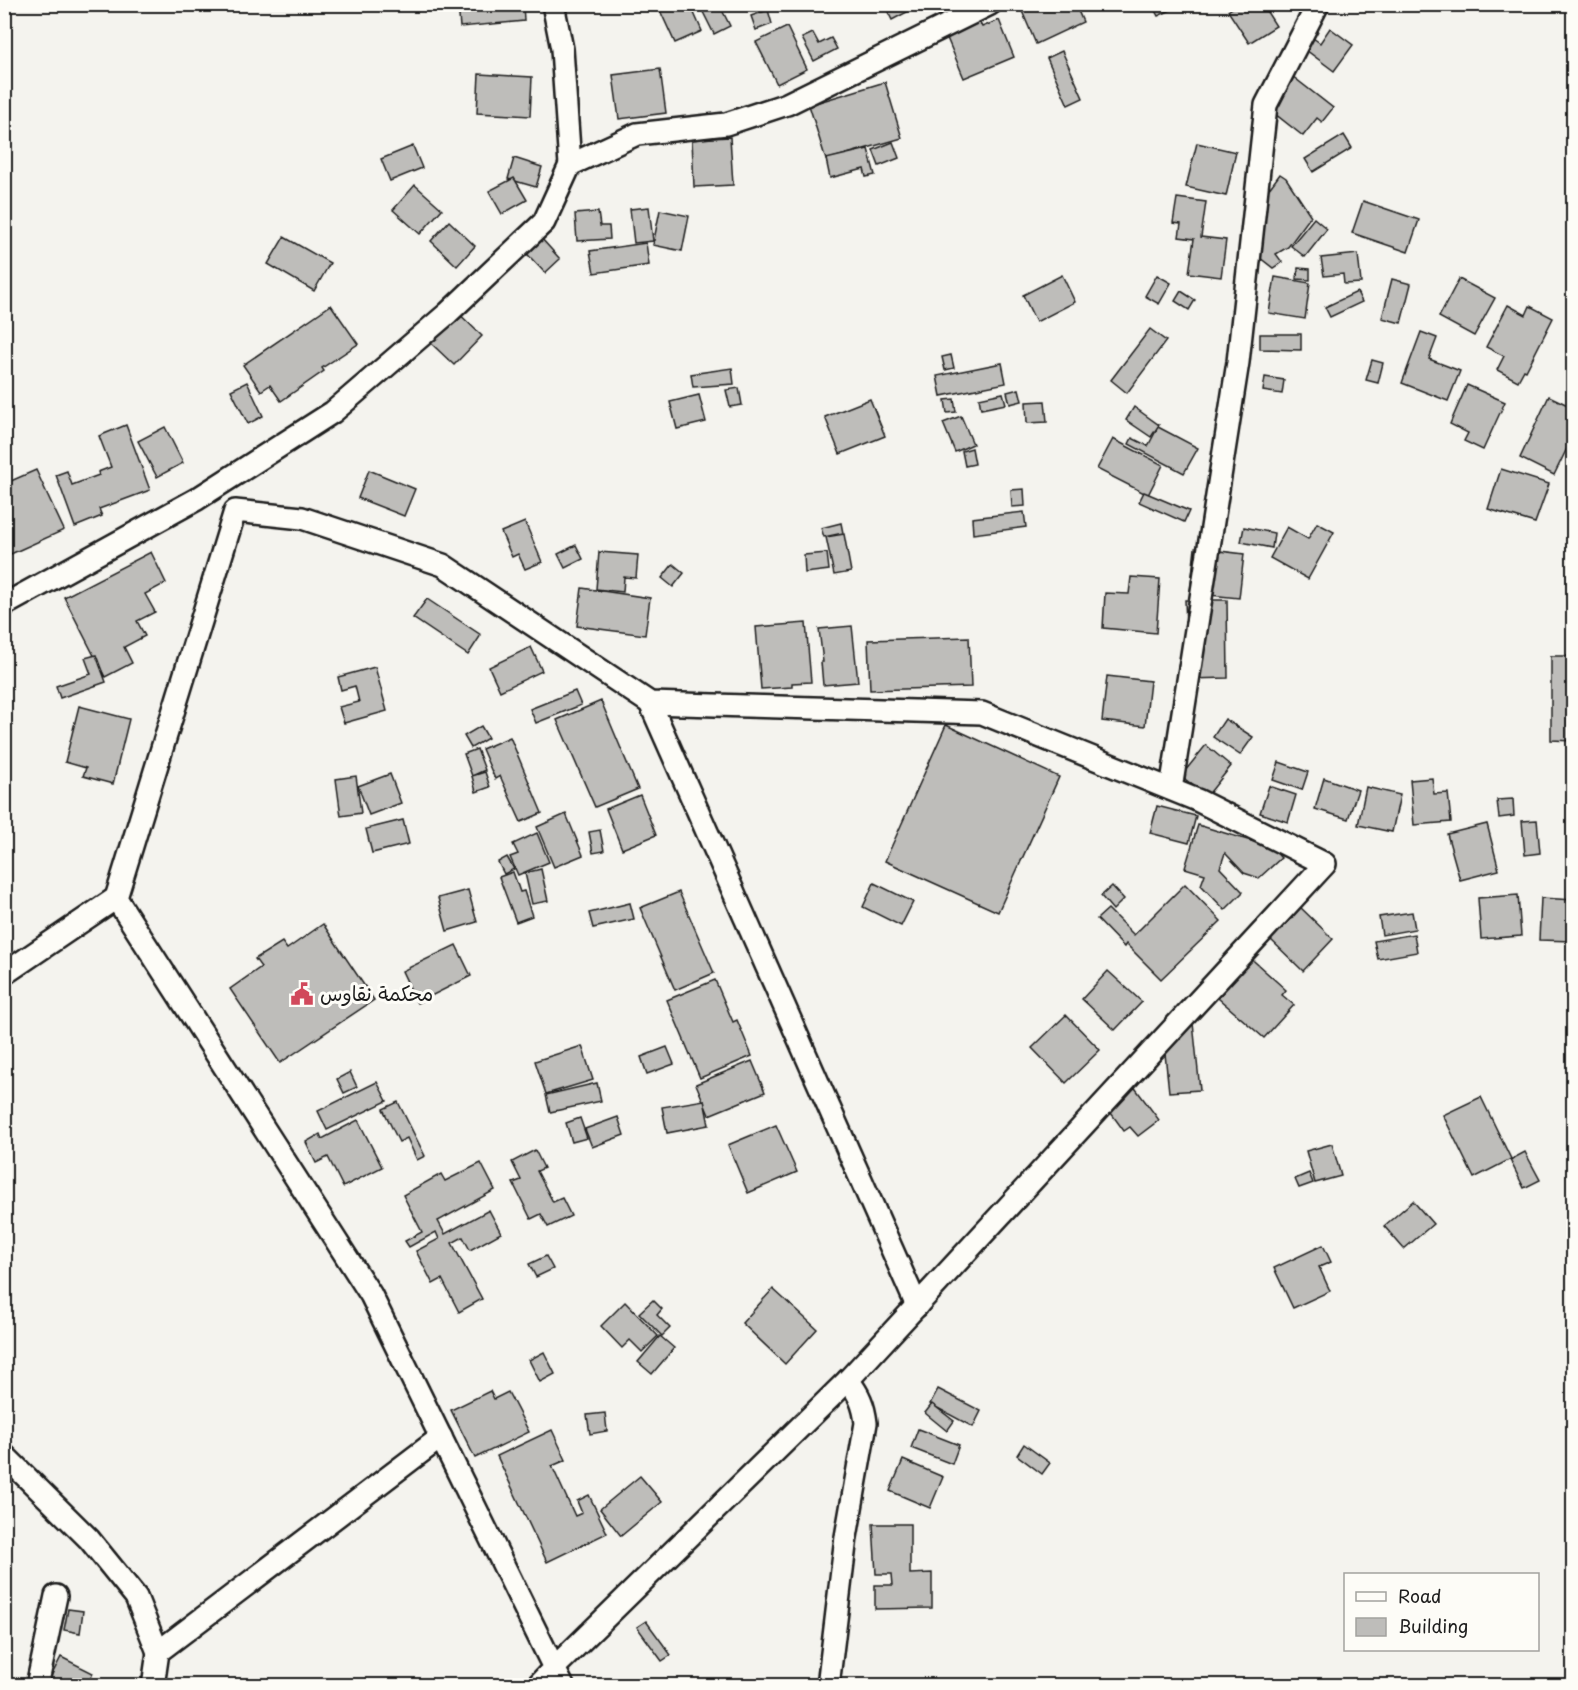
<svg xmlns="http://www.w3.org/2000/svg" width="1578" height="1690" viewBox="0 0 1578 1690" font-family="'Playpen Sans','Playpen Sans Arabic',sans-serif">
<style>
.building{fill:#bebdba;stroke:#1c1c1c;stroke-width:1.5}
.lines{fill:none;stroke-linecap:round;stroke-linejoin:round}
.minor-casing{stroke:#1c1c1c;stroke-width:26}
.minor{stroke:#fdfcf7;stroke-width:21}
.labels{text-anchor:middle;stroke-width:6;stroke-linejoin:round;paint-order:stroke}
.poi-label{font-size:20px;fill:#1c1c1c;stroke:#fdfcf7;text-anchor:start}
</style>
<rect width="100%" height="100%" fill="#f4f3ee"/>
<filter id="ink" filterUnits="userSpaceOnUse"><feTurbulence type="fractalNoise" baseFrequency=".0167" numOctaves="2"/><feDisplacementMap in="SourceGraphic" scale="12" xChannelSelector="R" yChannelSelector="G"/><feConvolveMatrix kernelMatrix="1 2 1 2 8 2 1 2 1" color-interpolation-filters="sRGB"/></filter>
<g filter="url(#ink)">
<g class="building">
<path d="M458,4H523L524,21L460,27Z"/>
<path d="M661,4H690L702,31L675,43L658,6Z"/>
<path d="M699,4H719L730,26L714,34Z"/>
<path d="M884,4H922L892,20Z"/>
<path d="M1019,4H1075L1083,22L1036,44Z"/>
<path d="M1142,4H1184L1158,16L1152,5L1143,9Z"/>
<path d="M1238,4H1262L1276,26L1249,43L1228,11Z"/>
<path d="M768,10L772,24L756,30L751,16Z"/>
<path d="M977,17L982,27L999,20L1014,57L964,78L944,31Z"/>
<path d="M787,27L807,69L777,84L756,42Z"/>
<path d="M1330,28L1353,45L1334,71L1298,44L1306,33L1320,43Z"/>
<path d="M813,33L819,44L831,38L837,49L814,61L802,38Z"/>
<path d="M1062,51L1083,98L1068,105L1047,58Z"/>
<path d="M1278,65L1333,108L1322,122L1317,118L1303,136L1261,103L1272,89L1264,83Z"/>
<path d="M660,69L666,113L619,119L613,75Z"/>
<path d="M479,74L532,77L530,116L477,113Z"/>
<path d="M885,82L902,138L826,160L809,105Z"/>
<path d="M1344,135L1352,148L1313,172L1305,159Z"/>
<path d="M730,137L733,185L694,187L692,139Z"/>
<path d="M893,142L899,158L879,166L873,150Z"/>
<path d="M1197,143L1236,152L1226,196L1186,187Z"/>
<path d="M413,146L422,168L390,181L381,159Z"/>
<path d="M868,149L875,175L866,177L864,169L830,178L826,159Z"/>
<path d="M514,158L542,167L536,187L508,179Z"/>
<path d="M1280,174L1286,178L1311,216L1288,247L1276,254L1282,262L1273,268L1246,247V220Z"/>
<path d="M514,178L527,200L502,214L489,191Z"/>
<path d="M415,185L442,209L420,234L393,210Z"/>
<path d="M1177,198L1206,202L1201,237L1226,240L1221,277L1189,273L1194,239L1179,237L1181,224L1173,223Z"/>
<path d="M1363,201L1419,220L1408,252L1352,233Z"/>
<path d="M649,207L653,241L634,243L630,209Z"/>
<path d="M660,210L689,216L682,251L653,245Z"/>
<path d="M598,212L600,226H609L610,239L577,241L575,214Z"/>
<path d="M1314,218L1327,229L1305,257L1291,246Z"/>
<path d="M449,221L475,246L457,266L431,241Z"/>
<path d="M531,227L560,259L545,273L515,241Z"/>
<path d="M284,237L330,263L314,291L268,264Z"/>
<path d="M646,243L649,265L594,273L590,251Z"/>
<path d="M1358,254L1361,283L1344,284L1343,274L1324,276L1321,258Z"/>
<path d="M1298,268L1310,269V280L1297,279Z"/>
<path d="M1062,275L1075,302L1036,322L1023,295Z"/>
<path d="M1157,275L1171,283L1159,304L1145,296Z"/>
<path d="M1275,277L1310,283L1305,319L1269,313Z"/>
<path d="M1392,279L1411,284L1401,323L1382,318Z"/>
<path d="M1459,279L1495,298L1474,336L1439,317Z"/>
<path d="M1181,291L1195,300L1189,310L1175,301Z"/>
<path d="M1357,292L1362,302L1330,317L1325,307Z"/>
<path d="M445,300L482,336L454,365L417,330Z"/>
<path d="M331,305L358,344L322,368L324,371L281,401L270,385L261,391L243,365Z"/>
<path d="M1508,305L1526,315L1530,306L1553,318L1526,371L1524,370L1518,381L1497,370L1504,356L1486,347Z"/>
<path d="M1150,329L1166,341L1127,393L1111,380Z"/>
<path d="M1421,332L1437,338L1429,359L1460,371L1448,401L1402,383Z"/>
<path d="M1260,334H1301V350L1260,349Z"/>
<path d="M951,355L954,368L945,370L942,357Z"/>
<path d="M1372,360L1383,363L1378,383L1366,380Z"/>
<path d="M1002,363L1006,383L941,396L937,376Z"/>
<path d="M732,368L734,384L693,387L691,374Z"/>
<path d="M1265,377L1284,380L1282,394L1263,391Z"/>
<path d="M247,382L263,416L248,424L231,390Z"/>
<path d="M1467,385L1505,402L1483,450L1464,441L1468,433L1450,424Z"/>
<path d="M739,388L742,405L730,407L726,390Z"/>
<path d="M1019,389L1022,401L1010,404L1007,392Z"/>
<path d="M1003,393L1006,404L981,409L979,398Z"/>
<path d="M699,395L706,422L677,429L670,402Z"/>
<path d="M1549,396L1574,408V434L1554,475L1520,458Z"/>
<path d="M870,399L885,436L840,454L825,417Z"/>
<path d="M954,399L956,412L947,413L945,400Z"/>
<path d="M1045,401L1047,422L1027,423L1026,402Z"/>
<path d="M1134,407L1159,425L1151,437L1126,420Z"/>
<path d="M961,416L973,444L955,452L943,423Z"/>
<path d="M126,425L150,490L99,509L102,516L75,527L56,475L67,471L72,485L99,475L98,472L111,467L99,436Z"/>
<path d="M165,427L183,463L157,477L138,441Z"/>
<path d="M1158,427L1198,448L1184,473L1129,444L1132,438L1148,446Z"/>
<path d="M1113,439L1163,465L1148,495L1097,469Z"/>
<path d="M972,448L975,464L965,466L962,451Z"/>
<path d="M1501,469L1549,484L1535,523L1488,509Z"/>
<path d="M36,470L64,530L4,557V484Z"/>
<path d="M369,470L415,489L404,516L358,498Z"/>
<path d="M1024,489L1025,506L1012,507L1011,490Z"/>
<path d="M1144,492L1189,511L1184,522L1139,502Z"/>
<path d="M1024,512L1026,527L973,534L972,518Z"/>
<path d="M525,522L542,562L525,569L518,554L512,557L501,532Z"/>
<path d="M841,523L843,533L824,537L821,528Z"/>
<path d="M1317,523L1334,532L1308,579L1270,558L1287,527L1308,539Z"/>
<path d="M1244,527L1274,533L1272,548L1241,542Z"/>
<path d="M844,534L851,572L834,575L826,537Z"/>
<path d="M576,545L583,559L565,568L558,554Z"/>
<path d="M1195,548L1244,554L1239,598L1190,593Z"/>
<path d="M151,552L166,583L145,594L155,612L137,621L145,636L124,647L132,663L105,677L64,597Z"/>
<path d="M599,552L638,555L636,578L624,577L623,592L596,589Z"/>
<path d="M827,553L829,570L805,573L804,555Z"/>
<path d="M673,564L684,573L673,587L662,578Z"/>
<path d="M1131,577L1160,579L1156,633L1103,628L1105,593L1129,594Z"/>
<path d="M582,588L650,598L645,635L577,626Z"/>
<path d="M427,599L481,635L468,655L413,618Z"/>
<path d="M1185,600H1227L1228,678L1188,679Z"/>
<path d="M806,623L811,682L792,683V687L761,689L756,627Z"/>
<path d="M852,626L858,682L823,685L821,662H823L819,629Z"/>
<path d="M969,637L971,687L870,690L868,640Z"/>
<path d="M531,647L542,671L500,691L489,667Z"/>
<path d="M96,655L106,682L60,698L56,686L91,674L85,658Z"/>
<path d="M1551,656H1574V741L1551,740Z"/>
<path d="M375,667L387,711L344,723L339,707L359,702L355,686L341,690L338,677Z"/>
<path d="M1107,676L1150,681L1145,726L1102,721Z"/>
<path d="M575,691L581,705L536,723L530,709Z"/>
<path d="M601,701L638,789L595,807L557,720Z"/>
<path d="M79,706L129,719L113,784L83,776L86,768L65,762Z"/>
<path d="M1225,719L1253,737L1240,755L1213,737Z"/>
<path d="M946,725L1059,777L998,912L885,861Z"/>
<path d="M481,726L488,738L471,748L464,736Z"/>
<path d="M510,737L542,813L521,822L500,776L495,779L482,749Z"/>
<path d="M1206,745L1231,766L1207,796L1181,776Z"/>
<path d="M477,749L485,770L472,776L464,754Z"/>
<path d="M1279,762L1308,772L1302,790L1273,780Z"/>
<path d="M485,772L490,787L476,792L472,776Z"/>
<path d="M390,774L401,803L369,815L358,786Z"/>
<path d="M356,776L361,813L341,816L336,779Z"/>
<path d="M1324,778L1358,790L1348,819L1315,809Z"/>
<path d="M1432,778L1434,794L1448,793L1451,822L1414,825L1410,780Z"/>
<path d="M1269,786L1296,795L1288,822L1260,813Z"/>
<path d="M1366,787L1400,795L1392,832L1358,825Z"/>
<path d="M640,795L656,835L622,849L606,809Z"/>
<path d="M1513,799L1514,816L1499,818L1497,800Z"/>
<path d="M1157,806L1196,816L1189,843L1150,833Z"/>
<path d="M566,814L583,855L554,867L537,827Z"/>
<path d="M403,820L409,844L372,853L366,829Z"/>
<path d="M1537,820L1540,853L1525,855L1522,821Z"/>
<path d="M1487,824L1499,870L1460,880L1447,834Z"/>
<path d="M1198,825L1271,847L1281,858L1259,878L1244,873L1225,853L1220,868L1243,892L1225,910L1201,885L1205,874L1185,868Z"/>
<path d="M600,830L604,851L593,853L589,832Z"/>
<path d="M537,833L549,862L518,875L510,857L518,854L513,844Z"/>
<path d="M507,857L514,869L504,874L498,862Z"/>
<path d="M541,869L548,901L532,904L525,873Z"/>
<path d="M513,872L520,892L524,891L532,916L516,922L499,877Z"/>
<path d="M874,883L913,902L901,926L863,907Z"/>
<path d="M1185,884L1221,921L1161,979L1126,944L1124,947L1097,919L1108,909L1134,935Z"/>
<path d="M1112,886L1124,899L1113,910L1101,896Z"/>
<path d="M468,890L477,922L447,931L438,898Z"/>
<path d="M679,892L714,973L675,990L640,908Z"/>
<path d="M1518,895L1521,936L1481,939L1478,898Z"/>
<path d="M1541,898L1574,900V941L1539,940Z"/>
<path d="M630,903L634,919L593,928L589,913Z"/>
<path d="M1298,905L1333,939L1303,971L1268,937Z"/>
<path d="M1412,912L1415,929L1382,935L1379,917Z"/>
<path d="M323,924L374,1000L280,1063L230,989L261,967L255,959L282,942L287,949Z"/>
<path d="M1414,934L1417,952L1378,959L1374,941Z"/>
<path d="M456,945L471,976L417,1003L402,971Z"/>
<path d="M1245,953L1286,990L1282,995L1294,1005L1264,1038L1211,992Z"/>
<path d="M1108,971L1142,1002L1115,1030L1082,999Z"/>
<path d="M715,980L733,1022L737,1020L752,1056L700,1078L667,1000Z"/>
<path d="M1066,1015L1100,1050L1066,1083L1032,1048Z"/>
<path d="M1193,1023L1200,1090L1169,1092L1163,1034L1173,1025Z"/>
<path d="M582,1046L593,1080L546,1094L535,1061Z"/>
<path d="M667,1047L674,1064L647,1074L641,1057Z"/>
<path d="M752,1061L765,1092L709,1115L696,1084Z"/>
<path d="M350,1072L357,1087L344,1093L337,1079Z"/>
<path d="M1130,1081L1159,1120L1138,1136L1130,1127L1124,1131L1103,1102Z"/>
<path d="M377,1082L387,1101L327,1130L318,1111Z"/>
<path d="M597,1083L601,1101L550,1112L546,1095Z"/>
<path d="M1481,1097L1511,1159L1474,1178L1443,1115Z"/>
<path d="M704,1100L709,1125L667,1133L662,1107Z"/>
<path d="M398,1102L425,1156L417,1160L407,1138L399,1142L383,1109Z"/>
<path d="M618,1117L624,1135L592,1147L585,1129Z"/>
<path d="M580,1118L587,1138L572,1142L566,1123Z"/>
<path d="M358,1120L382,1167L343,1187L328,1157L316,1163L306,1142L320,1134L322,1139Z"/>
<path d="M776,1125L797,1172L748,1193L728,1145Z"/>
<path d="M1332,1144L1341,1176L1315,1183L1306,1151Z"/>
<path d="M535,1150L544,1168L537,1171L553,1202L562,1198L571,1216L548,1227L541,1214L531,1219L513,1183L521,1180L512,1162Z"/>
<path d="M1525,1152L1540,1180L1524,1188L1510,1160Z"/>
<path d="M481,1163L495,1190L438,1221L445,1234L489,1210L501,1233L470,1250L463,1237L452,1243L482,1299L459,1312L442,1279L433,1284L416,1251L439,1239L436,1232L409,1247L405,1241L422,1232L403,1195L441,1174L445,1181Z"/>
<path d="M1309,1173L1313,1183L1299,1188L1295,1179Z"/>
<path d="M1413,1201L1433,1224L1404,1249L1384,1226Z"/>
<path d="M1323,1245L1331,1262L1319,1267L1330,1291L1293,1308L1274,1268Z"/>
<path d="M546,1256L553,1269L536,1277L529,1264Z"/>
<path d="M773,1289L817,1329L785,1364L742,1323Z"/>
<path d="M653,1300L662,1309L657,1315L670,1328L662,1336L639,1313Z"/>
<path d="M625,1302L658,1336L642,1352L630,1340L622,1348L601,1326Z"/>
<path d="M660,1336L674,1348L652,1374L638,1362Z"/>
<path d="M544,1352L555,1374L540,1382L529,1360Z"/>
<path d="M938,1389L981,1411L973,1427L930,1404Z"/>
<path d="M490,1391L494,1399L508,1392L529,1432L475,1458L451,1410Z"/>
<path d="M932,1404L954,1421L947,1431L925,1413Z"/>
<path d="M605,1413L607,1431L590,1434L587,1415Z"/>
<path d="M918,1429L959,1445L952,1464L911,1448Z"/>
<path d="M552,1430L566,1460L552,1466L575,1516L582,1513L577,1501L589,1495L607,1533L547,1562L497,1456Z"/>
<path d="M1024,1444L1050,1463L1042,1474L1017,1455Z"/>
<path d="M903,1460L943,1477L930,1508L890,1491Z"/>
<path d="M640,1476L662,1502L621,1536L600,1509Z"/>
<path d="M873,1524H910V1574L932,1573V1608L875,1609V1585H893L892,1574H876Z"/>
<path d="M68,1609L83,1611L80,1633L64,1630Z"/>
<path d="M646,1621L671,1655L662,1661L637,1627Z"/>
<path d="M61,1657L93,1673L87,1686H46Z"/>
</g>
<g class="lines">
<g class="minor-casing">
<g id="minor">
<path d="M553,4L562,49L570,165"/>
<path d="M4,605L197,499L333,412L448,313L544,222L570,165L637,134L726,124L787,104L990,4"/>
<path d="M650,703L917,1306"/>
<path d="M1171,789L1238,362L1266,105L1318,4"/>
<path d="M4,974L116,898"/>
<path d="M4,1455L89,1539L136,1597L158,1652"/>
<path d="M37,1686L56,1596"/>
<path d="M153,1686L158,1652L441,1437"/>
<path d="M537,1686L554,1668L848,1380L1325,864L1197,800L982,713L650,703L443,565L302,518L235,511L116,898L371,1295L554,1668L563,1686"/>
<path d="M828,1686L846,1537L866,1423C864,1405 859,1394 848,1380"/>
</g>
</g>
<use href="#minor" class="minor"/>
</g>
</g>
<defs>
<g id="civic-bare" transform="scale(1.8)"><path d="M-.6-6.5H3V-4.5H.6V-3L4-1V1h2V6H-6V1h2V-1L-.6-3ZM-1.2 2.5V6h2.4V2.5Z" fill="#d1495b" stroke="#fdfcf7" stroke-width="2.5" paint-order="stroke"/></g>
</defs>
<g fill-rule="evenodd">
<use href="#civic-bare" x="302" y="994"/>
</g>
<g class="labels">
<g class="poi-label">
<text x="320" y="1001">محكمة نقاوس</text>
</g>
</g>
<rect width="1578" height="1690" fill="none" stroke="#fdfcf7" stroke-width="24"/>
<rect x="12" y="12" width="1554" height="1666" fill="none" stroke="#1c1c1c" stroke-width="2" filter="url(#ink)"/>
<rect x="1344" y="1573" width="195" height="78" fill="#fdfcf7" stroke="#a3a29f" stroke-width="1.5"/>
<rect x="1356" y="1592" width="30" height="9" fill="#fdfcf7" stroke="#a3a29f" stroke-width="1.5"/>
<text x="1398" y="1603" font-size="18" fill="#1c1c1c">Road</text>
<rect x="1356" y="1618" width="30" height="18" fill="#bebdba" stroke="#a3a29f" stroke-width="1.5"/>
<text x="1398" y="1633" font-size="18" fill="#1c1c1c">Building</text>
</svg>
